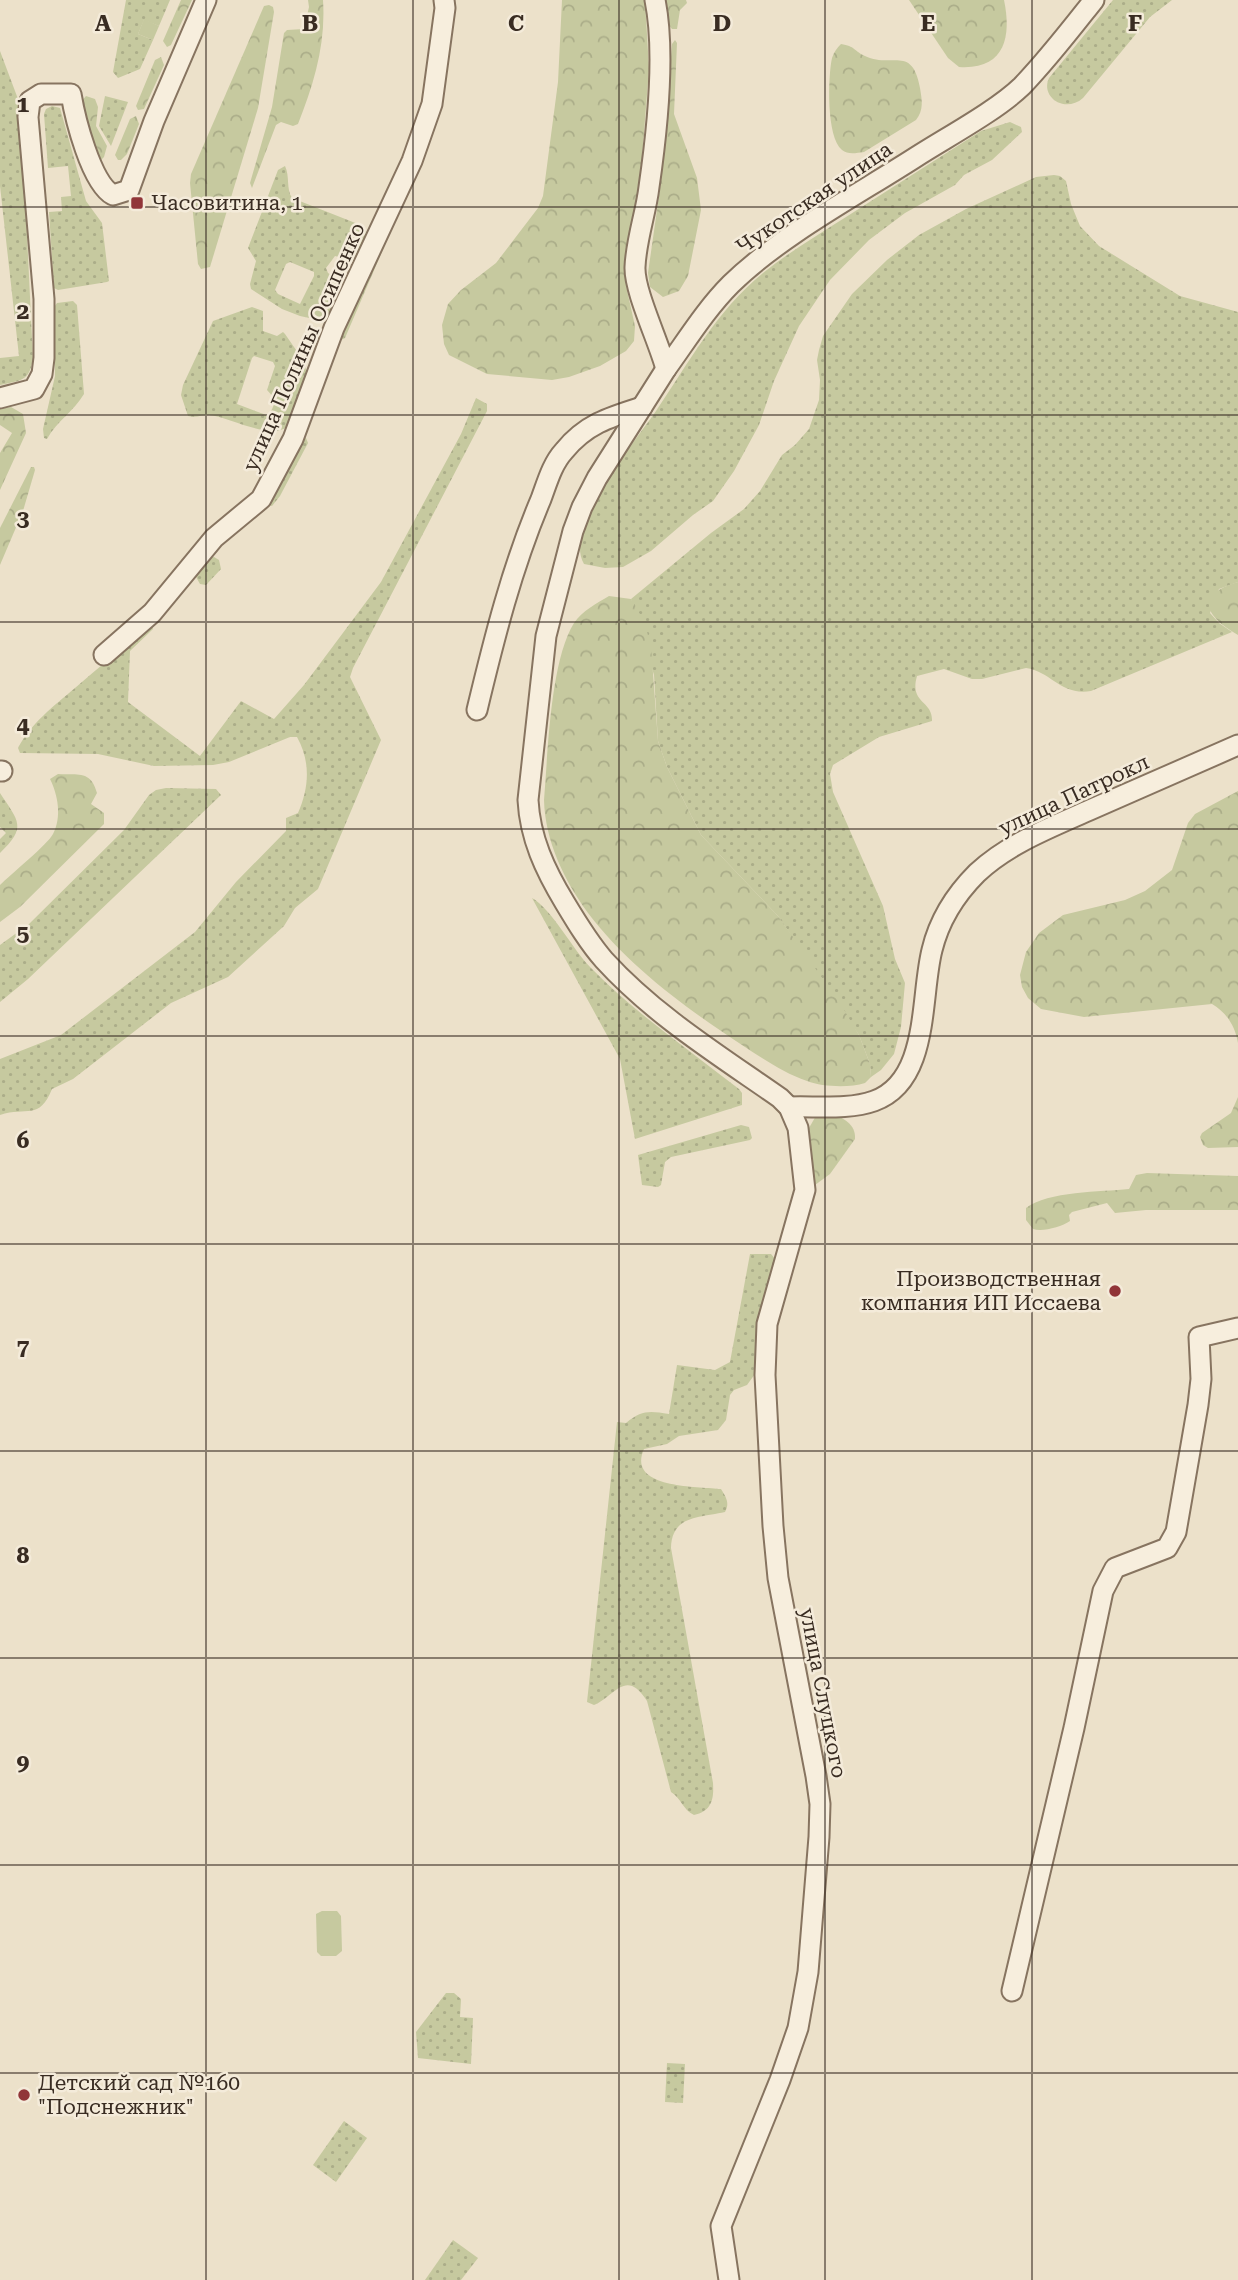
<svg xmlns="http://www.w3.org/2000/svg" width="1238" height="2280" viewBox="0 0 1238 2280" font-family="'Roboto Serif',serif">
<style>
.green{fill:url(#green-dots);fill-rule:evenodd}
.forest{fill:url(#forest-crowns)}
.pitch{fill:#c6c99f}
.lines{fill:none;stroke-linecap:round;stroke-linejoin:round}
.minor-casing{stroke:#877460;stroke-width:23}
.minor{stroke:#f7eedd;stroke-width:19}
.grid{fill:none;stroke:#392c22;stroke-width:2;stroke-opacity:0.55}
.poi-dot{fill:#913538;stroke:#f4ebda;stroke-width:2.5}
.labels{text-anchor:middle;stroke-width:5;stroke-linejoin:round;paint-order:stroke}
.street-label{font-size:21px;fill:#392c22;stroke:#f4ebda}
.poi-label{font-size:21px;fill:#392c22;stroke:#f4ebda;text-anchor:start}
.grid-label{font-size:23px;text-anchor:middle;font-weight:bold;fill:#392c22;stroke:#f4ebda;stroke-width:5;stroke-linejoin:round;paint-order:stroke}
</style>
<defs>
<pattern id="green-dots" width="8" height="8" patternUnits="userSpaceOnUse" patternTransform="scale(1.75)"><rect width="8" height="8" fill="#c6c99f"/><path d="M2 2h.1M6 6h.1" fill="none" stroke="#abad89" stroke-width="1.8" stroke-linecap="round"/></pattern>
<pattern id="forest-crowns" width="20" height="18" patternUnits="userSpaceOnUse" patternTransform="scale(1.75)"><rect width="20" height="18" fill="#c6c99f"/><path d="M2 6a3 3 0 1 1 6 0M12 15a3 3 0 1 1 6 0" fill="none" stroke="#abad89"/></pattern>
</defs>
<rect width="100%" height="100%" fill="#ece1ca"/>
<g class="green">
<path d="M126,0H170L159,26L144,20L138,34L153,40L140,69L118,78L113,72Z"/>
<path d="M1113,0H1172L1150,17L1083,98C1065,114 1040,97 1049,78Z"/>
<path d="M0,51L18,99L22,131L33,359C29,382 21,380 0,385V358L19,356L0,186Z"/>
<path d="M105,96L128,102L111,146L99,126Z"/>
<path d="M52,106L60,108L86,201L102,223L109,281L107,282L58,290L54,288L49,212L62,211L61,197L71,196L68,166L48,168L44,114L46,109Z"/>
<path d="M1010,122L1021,127L1022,132L992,160L964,175L955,185L905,213L869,240L830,280L799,326L774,381L759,425L734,471L713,501L693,515L651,551L623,567L605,568L584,564C562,527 635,442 656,411C688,364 717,310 763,273C789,252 818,235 846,217C891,188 936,160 981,131Z"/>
<path d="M285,166C290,176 286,189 292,198L363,226L368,235L356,262L335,256L326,268L328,273L345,283L328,322L300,316L282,309L251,289L250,284L256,261L248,248L278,170ZM290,262L314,272V276L300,304L278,294L275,290L286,264Z"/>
<path d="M1054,175L1060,176L1066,181L1071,204L1080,226L1099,246L1180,296L1238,312V582L1219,589L1210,613L1219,623L1232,632L1091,691C1061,696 1052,672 1026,668L982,679H972L944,669L917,676C909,704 933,700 932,721L879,737L833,765L830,774L833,792L883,906L895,959L905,983L901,1027L894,1054L881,1070L871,1077L870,1064L859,1035L778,916L701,835L667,767L658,741L654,675L631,599L711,533L744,509L760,491L782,455L795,445L809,429L819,400L820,380L817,360L819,350L823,336L852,294L887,260L919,235L966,209L1036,177Z"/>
<path d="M73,301L77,305L84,394C74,411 57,421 47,439L44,438L43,429L55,376L54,307L57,303Z"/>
<path d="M252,307L263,311V331L277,336L283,332L285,334L303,360L307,373L289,426C269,441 231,417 209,415C201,415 196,418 188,416L181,395L183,385L213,321ZM254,356L273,362L275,366L267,390L276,400L269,416L237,404L252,358Z"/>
<path d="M476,398L487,404V411L353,668L350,677L381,740L318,889L295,908L284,926L228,977L171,1003L73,1079L52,1089C39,1121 27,1106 0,1115V1059L61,1035L195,932L236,882L286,831V818L298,813C309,788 311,762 297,737H290L229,762L213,765L154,766L98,754L20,753L18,748C31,723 54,706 75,688C100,666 126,645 152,625L153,629L130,651L128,702L200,756L241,701L274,719L304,685L381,582L461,434Z"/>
<path d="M306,438L308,443L280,496L272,506L268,505L301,439Z"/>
<path d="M214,557L219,560L221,569L206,585L200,584L195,575L208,558Z"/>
<path d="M166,788L216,789L221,795L28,979L0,1002V945L29,924L124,830L149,795L156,790Z"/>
<path d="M0,793C19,822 27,827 0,853V839L6,833L0,827Z"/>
<path d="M532,898C551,908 573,950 591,968C635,1013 689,1050 739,1089L742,1093V1105L635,1139L620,1059Z"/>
<path d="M741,1125L749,1127L752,1138L750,1140L671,1157L665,1162L661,1185L658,1187L642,1185L638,1155Z"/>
<path d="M750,1254H771L776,1260L758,1324L755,1374L747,1385L734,1390L730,1395L726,1420L718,1430L679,1436L667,1444L644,1449C626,1489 698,1486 721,1489C726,1497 730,1503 725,1512C699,1518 672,1515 671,1548L713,1783C714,1799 712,1811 694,1815C683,1810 681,1798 671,1792L647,1701C626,1667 614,1697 594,1705L587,1702L617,1422L626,1423C642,1410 649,1411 669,1414L677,1365L715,1370L730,1362Z"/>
<path d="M446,1993H454L461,1999L460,2017L473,2018L471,2064L418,2058L416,2032Z"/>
<path d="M667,2063L685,2064L683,2103L665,2102Z"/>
<path d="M344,2121L367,2138L336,2182L313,2165Z"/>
<path d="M453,2240L478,2258L461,2280H425Z"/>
</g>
<g class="forest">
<path d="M181,0H192L171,45L167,47L163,41Z"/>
<path d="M308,0H323C326,44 314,84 298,124L293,126L281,122L276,125L252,188L250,183L272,107L284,33L287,30L304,29L309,7Z"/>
<path d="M562,0H645L649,69L640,183L625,264L626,286L635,326L634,341L626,351L600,366L569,377L552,380L487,374L449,355L444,344L442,325L448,304L461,290L496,263L538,208L543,196L558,82Z"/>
<path d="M666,0H686L687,3L680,10L677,29H672L668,24Z"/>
<path d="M909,0H1004C1012,38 1004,70 959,67L948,58Z"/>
<path d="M269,5L273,7L274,12L258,108L210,267L201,269L198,264L190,183L191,174L264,6Z"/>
<path d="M675,40L677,43L674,114L697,178L701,210L688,276L679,291L663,297L650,287L648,273L660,189L672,44Z"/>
<path d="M841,44C855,46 854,51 865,56C892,69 912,44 920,88C922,100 924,110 916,120L864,152C856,153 848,155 842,150C826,137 828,76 832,58C834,52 837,48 841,44Z"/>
<path d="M161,57L164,65L144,109L138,110L136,106L155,60Z"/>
<path d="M86,96L95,99L98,107L96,126L107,146L104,157L101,160L94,148L81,102Z"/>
<path d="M136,116L139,124L127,154L121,160H118L115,155L130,119Z"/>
<path d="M388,227L387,240L345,338L339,341L335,335Z"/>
<path d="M11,407L23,414L26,433L0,490V453L12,433L0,425V409Z"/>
<path d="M31,467H34L35,470L23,511L0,565V528Z"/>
<path d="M1238,582V635C1206,617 1193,595 1238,582Z"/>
<path d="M609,596L631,599L644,621L651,646L658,741L667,767L701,835L778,916L840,1003L859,1035L870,1064L871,1077L865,1083C849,1088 823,1087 807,1081C783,1073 762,1058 742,1045C687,1009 628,966 588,913C564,880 545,841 544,800C548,753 550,662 574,623C582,611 597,603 609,596Z"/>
<path d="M58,774C78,775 91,770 97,793L91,804L104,813V824L20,907L0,922V885C10,875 48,844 53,834C62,817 58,795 50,779Z"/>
<path d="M1238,791V1043C1235,1026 1227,1013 1212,1004L1084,1017L1041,1009L1028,998L1022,987L1020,975L1026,952L1039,933L1063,915L1125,900L1145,891L1172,870L1188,823L1195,814Z"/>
<path d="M1238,1097V1147L1208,1148L1203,1145L1200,1137L1202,1133L1231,1113Z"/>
<path d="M831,1113C843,1118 856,1124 855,1139L830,1174L815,1185L809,1128L817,1114Z"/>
<path d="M1147,1173L1238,1176V1210H1146L1115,1213L1107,1203L1072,1212L1069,1215L1070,1221C1061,1227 1043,1232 1033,1229L1026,1220V1208C1048,1191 1101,1192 1129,1189L1136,1175Z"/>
</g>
<g class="pitch">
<path d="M144,19L159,26L153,40L138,34Z"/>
<path d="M322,1911H337L341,1916L342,1951L336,1956H321L317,1952L316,1914Z"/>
</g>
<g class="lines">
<g class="minor-casing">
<g id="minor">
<path d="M655,0C666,54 657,132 649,187C646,213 636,240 635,267C634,291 659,342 666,369C687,340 706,309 731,284C780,236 857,195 916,157C947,137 996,111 1022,86C1048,59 1071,29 1094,0"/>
<path d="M666,369L597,478L582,507L573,531L546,636L528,800C530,838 545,870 565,903C577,923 589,943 604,960C654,1015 720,1056 780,1098L789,1107L798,1128L805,1190L767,1324L765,1375L773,1526L778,1578L816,1776L820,1804L819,1837L808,1972L798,2028L780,2080L721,2226L729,2280"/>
<path d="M0,398L34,389L42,374L44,358V299L28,117L30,101L41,94H71C75,118 91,183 113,195L129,190L154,121L206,0"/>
<path d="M104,655L152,613L214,538L261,499L293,439L334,328L412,161L432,104L445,8L444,0"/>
<path d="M477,710C494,639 512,567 541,499C547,483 552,464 564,451C586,424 610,417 642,407"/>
<path d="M0,771H2"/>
<path d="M789,1107C816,1106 849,1110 874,1101C930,1081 920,997 932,950C939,921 955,895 977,873C1009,843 1052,827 1092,809C1141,788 1189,766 1238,745"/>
<path d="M1012,1991L1074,1728L1103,1591L1115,1568L1167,1548L1176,1532L1198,1405L1201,1379L1199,1337L1238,1328"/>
</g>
</g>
<use href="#minor" class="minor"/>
</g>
<path class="grid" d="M206,0V2280M413,0V2280M619,0V2280M825,0V2280M1032,0V2280M0,207H1238M0,415H1238M0,622H1238M0,829H1238M0,1036H1238M0,1244H1238M0,1451H1238M0,1658H1238M0,1865H1238M0,2073H1238"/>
<g class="poi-dot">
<rect x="130" y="196" width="14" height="14" rx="3.5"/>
<circle cx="1115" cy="1291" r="7"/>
<circle cx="24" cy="2095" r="7"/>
</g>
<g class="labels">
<g class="street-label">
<text transform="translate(814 198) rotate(-34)" y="7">Чукотская улица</text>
<text transform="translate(304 347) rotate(-66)" y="7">улица Полины Осипенко</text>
<text transform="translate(1074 795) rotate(-25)" y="7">улица Патрокл</text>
<text transform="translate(823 1693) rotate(79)" y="7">улица Слуцкого</text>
</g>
<g class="poi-label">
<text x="151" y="210">Часовитина, 1</text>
<text x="1101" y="1286" text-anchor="end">Производственная<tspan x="1101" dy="24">компания ИП Иссаева</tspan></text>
<text x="38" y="2090">Детский сад №160<tspan x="38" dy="24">"Подснежник"</tspan></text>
</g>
</g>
<g class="grid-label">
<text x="103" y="31">A</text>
<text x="310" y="31">B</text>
<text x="516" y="31">C</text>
<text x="722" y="31">D</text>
<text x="928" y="31">E</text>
<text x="1135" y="31">F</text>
<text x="23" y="112">1</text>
<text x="23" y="319">2</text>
<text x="23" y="526">3</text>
<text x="23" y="733">4</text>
<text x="23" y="941">5</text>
<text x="23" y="1148">6</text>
<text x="23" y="1355">7</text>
<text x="23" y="1563">8</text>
<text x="23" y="1770">9</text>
</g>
</svg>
